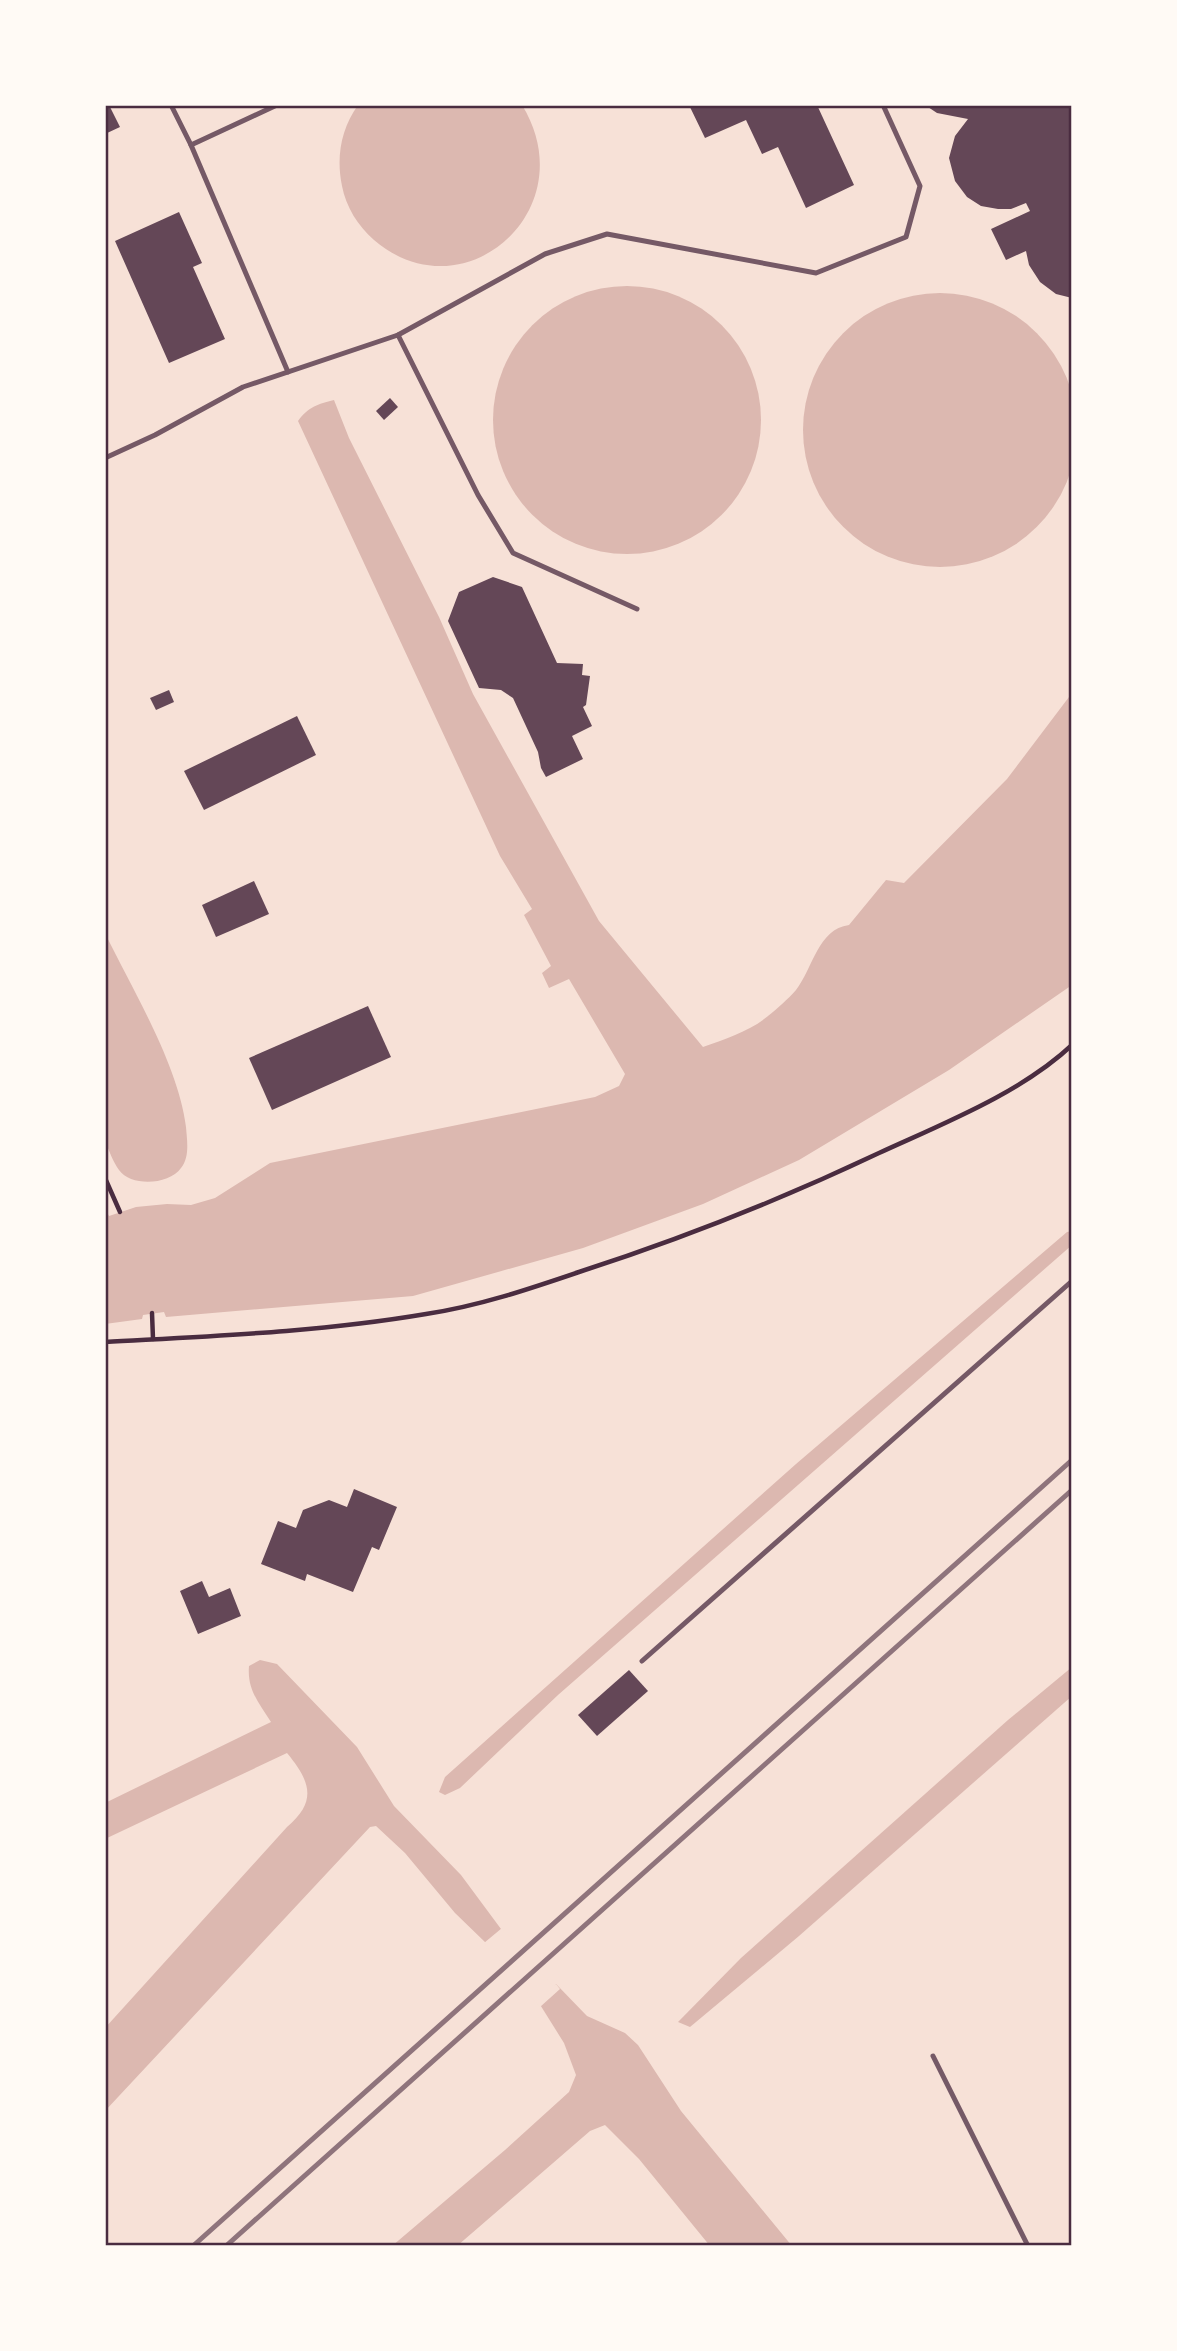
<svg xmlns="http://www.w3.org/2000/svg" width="1177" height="2351" viewBox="0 0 1177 2351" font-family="'Asap Condensed',sans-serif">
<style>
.water{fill:#dcb8b0}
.pier{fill:#f7e1d7}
.building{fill:#644757}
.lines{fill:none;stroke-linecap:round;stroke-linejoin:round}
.path{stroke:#4a2c40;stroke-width:4.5}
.service{stroke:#755966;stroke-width:5}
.rail{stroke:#8f747c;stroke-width:5}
.neatline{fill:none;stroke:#4a2c40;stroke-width:2.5}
</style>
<rect width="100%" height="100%" fill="#f7e1d7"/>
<g class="water">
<path d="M358,105H522C586,209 464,317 374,240C358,226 346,207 342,186C336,157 341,129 358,105Z"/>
<circle cx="627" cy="420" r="134"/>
<circle cx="940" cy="430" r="137"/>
<path d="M334,400L349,438L439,617L473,694L599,921L703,1047C725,1039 750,1031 768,1016C777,1009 788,999 796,990C813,968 818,929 849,925L886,880L904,883L1007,779L1072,693V985L949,1070L799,1160L703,1204L583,1248L413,1296L166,1317L164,1312L143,1315L142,1319L105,1324V1209L109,1216L136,1207L167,1204L191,1205L215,1198L270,1163L595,1097L619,1086L625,1074L569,979L549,988L542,973L551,966L524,915L532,909L500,856L298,421C308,407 318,404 334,400Z"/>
<path d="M105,933C133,991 178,1064 186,1127C187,1140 190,1157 181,1168C169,1185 131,1187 119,1170C113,1162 109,1150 105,1141Z"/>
<path d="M1072,1231V1245L558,1695L460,1788L445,1795L439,1792L445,1777L796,1464L1067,1232Z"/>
<path d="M260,1660L277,1664L357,1747L394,1806L461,1875L501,1929L553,1988L556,1984L587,2016L625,2033L638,2045L681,2111L792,2246H710L639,2159L605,2125L590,2131L457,2246H392L505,2150L569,2092L576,2075L564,2043L539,2003L486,1943L455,1913L405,1853L376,1826L370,1827L105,2111V2028L287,1827C318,1801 310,1781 287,1753L105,1839V1803L271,1722C259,1703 247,1690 249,1666Z"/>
<path d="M1072,1667V1696L799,1936L690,2027L678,2022L741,1958L1008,1720Z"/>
</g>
<path class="pier" d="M502,1928L553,1986L556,1984L560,1989L540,2007L484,1943Z"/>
<g class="building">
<path d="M105,105H109L120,127L105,134Z"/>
<path d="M689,105H817L854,185L806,208L778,147L762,154L746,120L705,138Z"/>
<path d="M925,105H1072V298L1056,294L1040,282L1029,265L1026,251L1006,260L991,229L1030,211L1026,203L1011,209H998L981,206L967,197L955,181L949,158L955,136L968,119L937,113Z"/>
<path d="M179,212L202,263L193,267L225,339L169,363L115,241Z"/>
<path d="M390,398L398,407L384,420L376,411Z"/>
<path d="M493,577L522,587L557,663L583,664L582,675L590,676L586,705L583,707L592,726L572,736L583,759L546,777L541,768L538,752L513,698L501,690L479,688L448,621L459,592Z"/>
<path d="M169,690L174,702L156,710L150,698Z"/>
<path d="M297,716L316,755L204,810L184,771Z"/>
<path d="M254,881L269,914L216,937L202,905Z"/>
<path d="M368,1006L391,1057L272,1110L249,1058Z"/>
<path d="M354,1489L397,1507L379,1550L372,1547L353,1592L307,1574L305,1581L261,1564L278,1521L296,1528L303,1510L329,1500L347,1507Z"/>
<path d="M202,1581L209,1597L230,1588L241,1616L198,1634L180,1591Z"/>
<path d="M629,1670L648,1691L597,1736L578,1715Z"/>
</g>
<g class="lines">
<g class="path">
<path d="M105,1178L120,1212"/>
<path d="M152,1313L153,1339"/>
<path d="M105,1342C212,1336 320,1332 426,1314C479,1306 529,1289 579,1272C681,1239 782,1199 879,1153C942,1124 1021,1093 1072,1045"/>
</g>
<g class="service">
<path d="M171,105L191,145L288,372"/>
<path d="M191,145L277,105"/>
<path d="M398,335L478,495L513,553L637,609"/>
<path d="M105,458L155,435L243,387L398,335L545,254L607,234L816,273L906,237L920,186L883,105"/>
<path d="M642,1661L1072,1281"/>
<path d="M933,2056L1028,2246"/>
</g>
<g class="rail">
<path d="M193,2246L1072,1460"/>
<path d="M226,2246L1072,1490"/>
</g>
</g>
<rect width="1177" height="2351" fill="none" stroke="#fffaf5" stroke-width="214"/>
<rect x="107" y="107" width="963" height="2137" class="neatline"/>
</svg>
